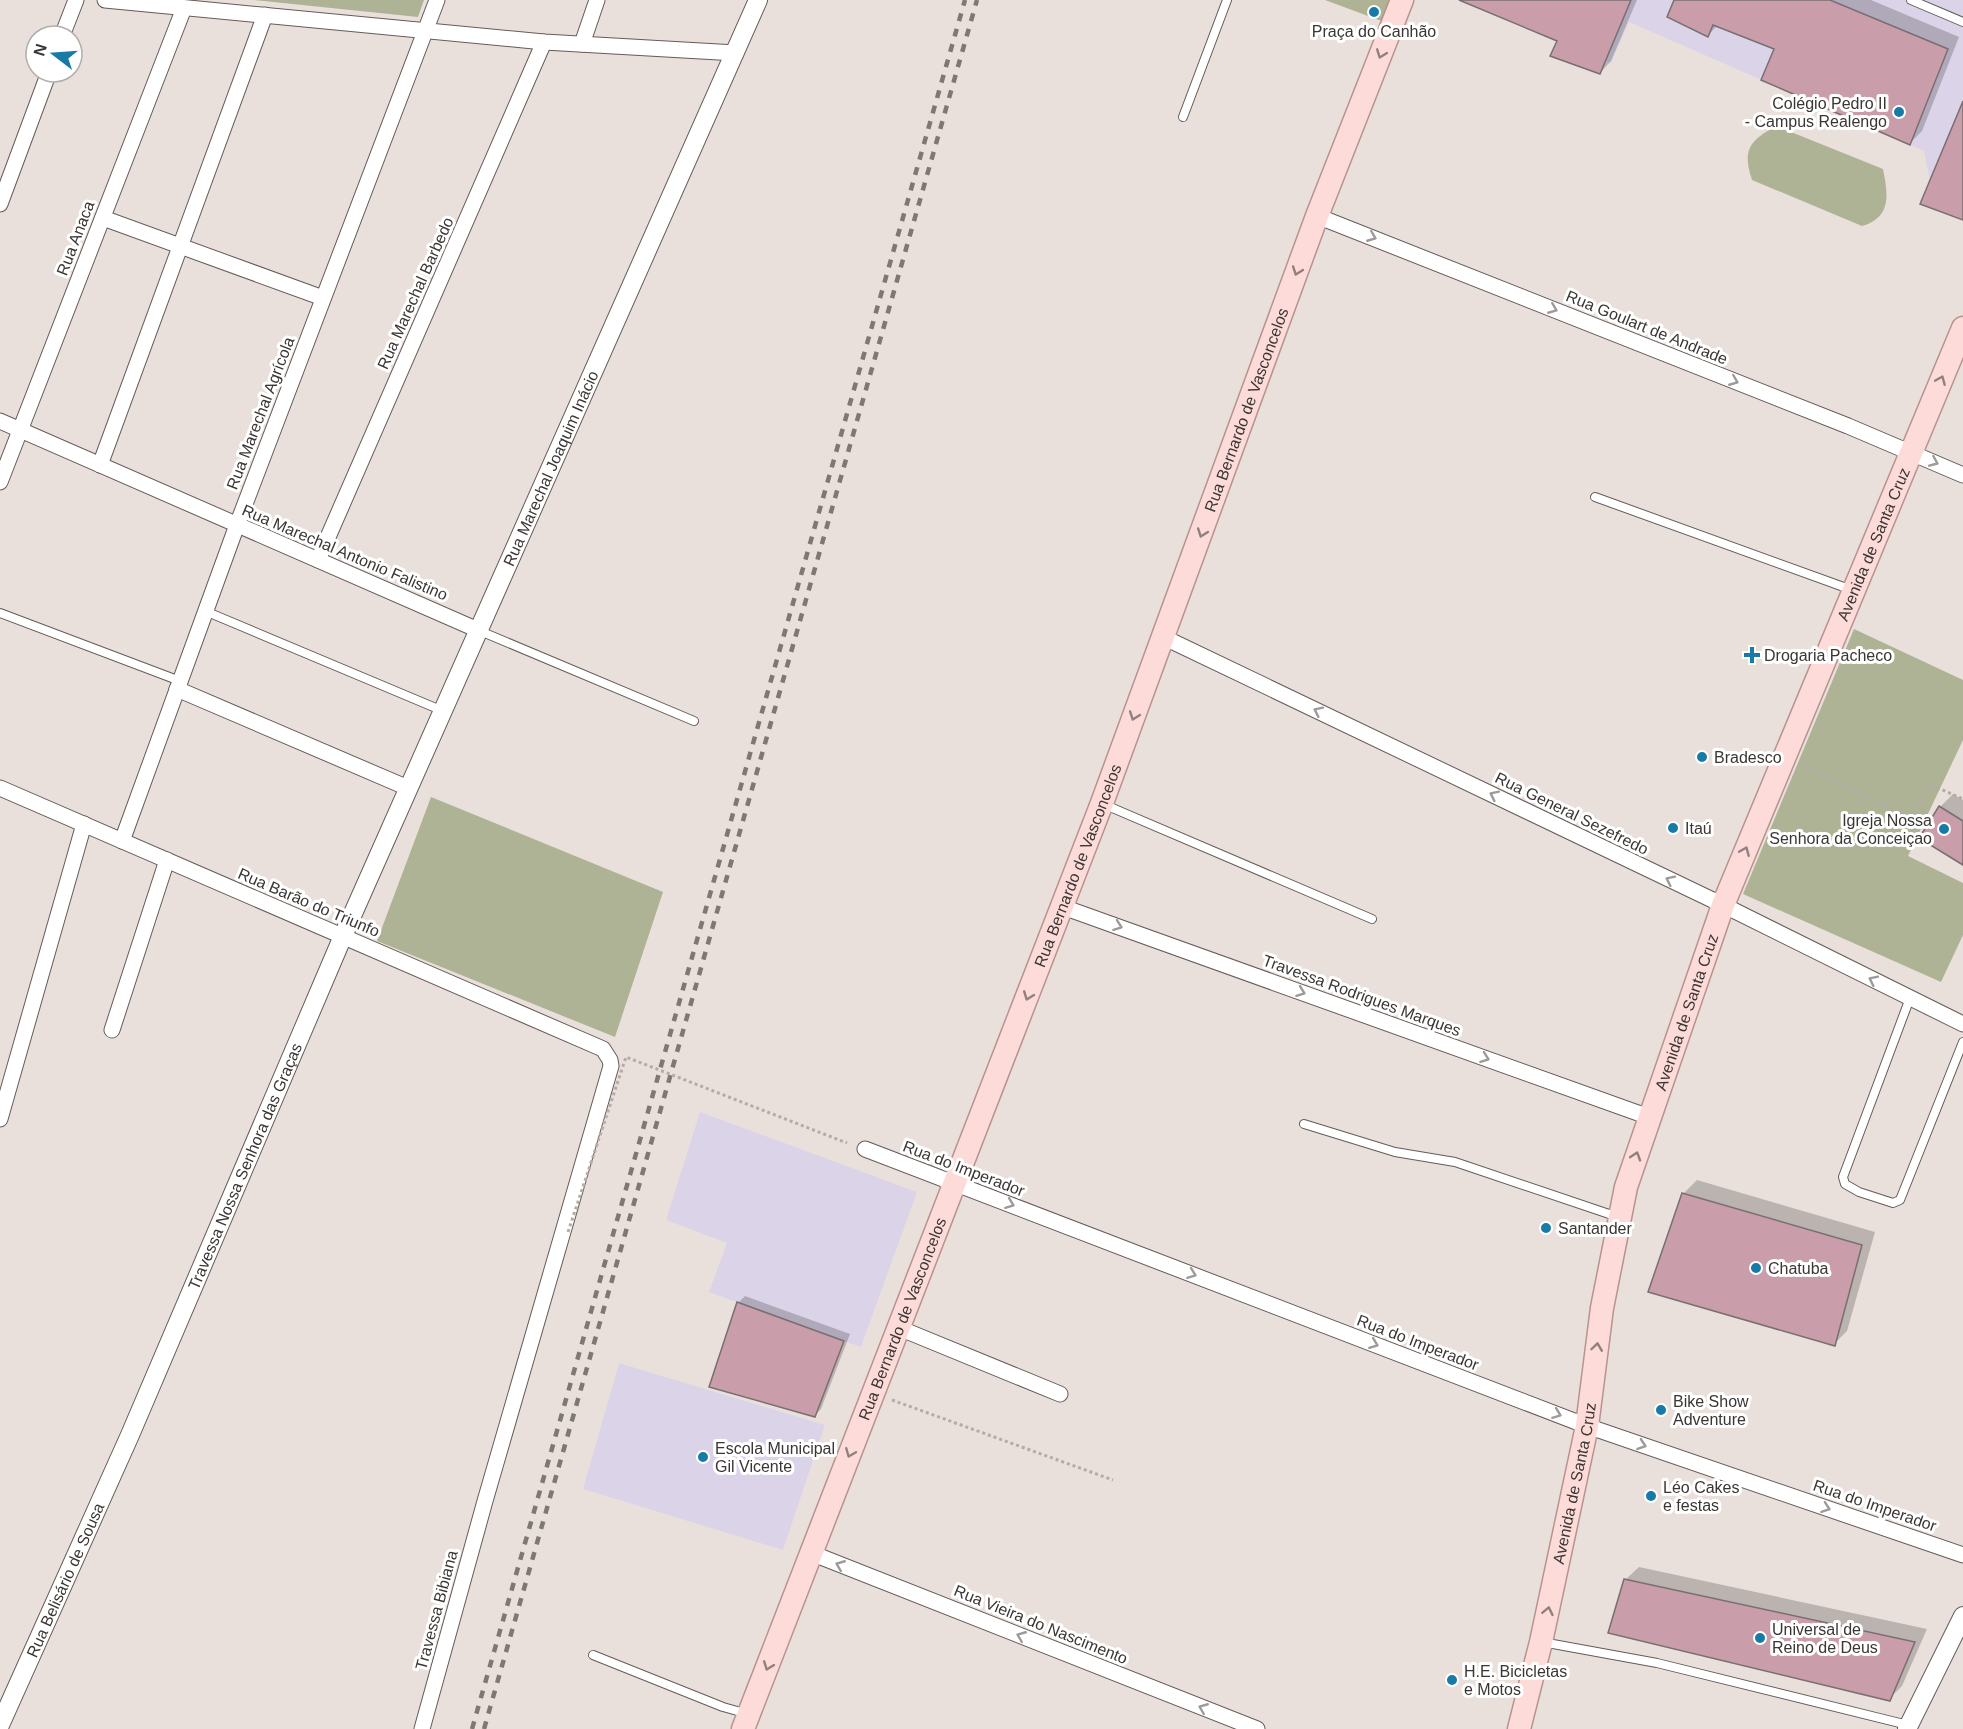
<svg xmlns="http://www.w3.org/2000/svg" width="1963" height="1729" viewBox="0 0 1963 1729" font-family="Arial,sans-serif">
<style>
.education{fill:#dbd4e9}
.green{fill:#adb394}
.shadow{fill:#0003}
.building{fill:#ca9dab;stroke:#786f71;stroke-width:1.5}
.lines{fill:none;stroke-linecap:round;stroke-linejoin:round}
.service-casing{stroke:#645c58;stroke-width:10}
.minor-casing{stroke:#645c58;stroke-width:17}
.tertiary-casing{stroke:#645c58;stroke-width:20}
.primary-casing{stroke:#b7928e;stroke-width:25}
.path{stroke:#b4aba7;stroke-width:3;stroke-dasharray:3 3;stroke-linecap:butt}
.service{stroke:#fff;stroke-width:8}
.minor{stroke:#fff;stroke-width:15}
.tertiary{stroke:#fff;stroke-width:18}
.primary{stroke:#fddbd9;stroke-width:22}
.rail{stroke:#7e7875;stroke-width:4.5;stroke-dasharray:8 8;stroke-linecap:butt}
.path-bridge{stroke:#b4aba7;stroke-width:3;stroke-dasharray:3 3;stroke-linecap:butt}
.oneway{stroke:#92807e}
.oneway2{stroke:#9c9a9a}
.poi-dot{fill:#187aa6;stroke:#fff;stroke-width:2}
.labels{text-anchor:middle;stroke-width:6;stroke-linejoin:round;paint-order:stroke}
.poi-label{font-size:16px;fill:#3a3634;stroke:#fff;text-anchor:start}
.street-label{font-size:16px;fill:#3a3634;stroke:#fff}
</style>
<rect width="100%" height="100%" fill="#eae0db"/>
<g class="education">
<path d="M1457,0H1963V201L1931,186L1924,151L1629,22L1611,63Z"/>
<path d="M700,1112L917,1192L861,1347L709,1292L727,1243L666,1220Z"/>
<path d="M619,1363L825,1425L783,1550L583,1489Z"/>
</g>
<g class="green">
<path d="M254,0H424L418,17Z"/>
<path d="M1325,0H1397L1387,23Z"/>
<path d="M1776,126L1883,169C1888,194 1892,217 1862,226L1752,180C1742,150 1749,141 1776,126Z"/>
<path d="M1854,629L1963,680V740L1908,856L1963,883V935L1941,982L1743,894Z"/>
<path d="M431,797L663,892L615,1037L377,941Z"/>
</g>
<g class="shadow">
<path d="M1468,0H1637L1611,61L1600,73L1559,40Z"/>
<path d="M1675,0H1871L1959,37L1922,131L1910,143L1775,48L1718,25L1708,35Z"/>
<path d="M1953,794L1963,800V863L1940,807Z"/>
<path d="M1697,1180L1875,1232L1847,1331L1834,1344L1650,1291L1684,1193Z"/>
<path d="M745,1296L850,1334L821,1409L814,1416L711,1386L739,1302Z"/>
<path d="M1639,1567L1927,1629L1902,1686L1889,1699L1625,1580Z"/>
</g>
<g class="building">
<path d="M1459,0H1631L1600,74L1550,56L1557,41Z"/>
<path d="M1674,0H1830L1948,49L1910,145L1761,80L1774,49L1713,25L1708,37L1667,17Z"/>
<path d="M1963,101V220L1920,204Z"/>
<path d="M1939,806L1963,821V865L1919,838Z"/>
<path d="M1682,1193L1862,1245L1835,1346L1648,1292Z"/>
<path d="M737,1302L844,1341L815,1417L709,1387Z"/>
<path d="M1624,1579L1915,1642L1890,1701L1608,1633Z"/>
</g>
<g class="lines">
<g class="service-casing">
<g id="service">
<path d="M1911,0L1963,22"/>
<path d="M1183,117L1227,0"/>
<path d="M1595,497L1852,590"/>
<path d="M205,611L443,711"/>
<path d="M0,613L180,681"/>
<path d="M480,631L694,721"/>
<path d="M1103,804L1372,919"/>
<path d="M1910,998L1843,1177L1845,1184L1859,1192L1893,1203L1900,1200L1963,1042"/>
<path d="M1304,1124L1395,1152L1455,1162L1618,1217"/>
<path d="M1542,1642L1657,1663L1908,1725"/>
<path d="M593,1655L723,1707L748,1714"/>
</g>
</g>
<g class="minor-casing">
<g id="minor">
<path d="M105,0L544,42L736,53"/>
<path d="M62,36L76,0"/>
<path d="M582,44L597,0"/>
<path d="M0,204L49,72"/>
<path d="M1317,216L1848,426L1963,475"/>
<path d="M103,218L323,298"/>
<path d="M0,421L478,630"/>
<path d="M100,465L265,15"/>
<path d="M0,482L184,8"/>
<path d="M318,560L544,42"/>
<path d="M1163,637L1723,905L1963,1024"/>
<path d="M177,689L408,788"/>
<path d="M0,788L603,1049L610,1060L611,1066L485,1501L422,1729"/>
<path d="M122,841L237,525L437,0"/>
<path d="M1063,907L1649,1117"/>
<path d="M112,1030L167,860"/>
<path d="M0,1119L84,824"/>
<path d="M865,1149L1587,1426L1963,1555"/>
<path d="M899,1328L1060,1394"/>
<path d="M811,1553L1257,1729"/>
</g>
</g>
<g class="tertiary-casing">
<g id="tertiary">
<path id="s1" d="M0,1725L130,1435L343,936L758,0"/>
<path d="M1907,1729L1963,1616"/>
</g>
</g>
<g class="primary-casing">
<g id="primary">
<path id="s2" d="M743,1729L1102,803L1317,216L1402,0"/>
<path id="s3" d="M1519,1729L1541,1642L1587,1426L1602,1308L1626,1187L1723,905L1963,328"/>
</g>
</g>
<g class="path">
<path d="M1803,765L1912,818L1929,784L1963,799"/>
<path d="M892,1400L1113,1480"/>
</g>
<use href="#service" class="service"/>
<use href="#minor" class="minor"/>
<use href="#tertiary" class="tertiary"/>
<use href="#primary" class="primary"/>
<g class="rail">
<path d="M472,1729L965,0"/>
<path d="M484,1729L977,0"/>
</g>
<path class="path-bridge" d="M568,1232L626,1057L847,1143"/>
</g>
<defs><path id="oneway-chevron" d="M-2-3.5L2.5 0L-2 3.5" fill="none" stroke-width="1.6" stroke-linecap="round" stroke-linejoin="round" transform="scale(1.5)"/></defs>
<g class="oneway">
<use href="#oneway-chevron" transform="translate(1381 54) rotate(111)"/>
<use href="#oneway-chevron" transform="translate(1297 271) rotate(110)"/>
<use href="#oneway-chevron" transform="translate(1941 380) rotate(-67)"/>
<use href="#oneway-chevron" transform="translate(1202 533) rotate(110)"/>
<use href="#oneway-chevron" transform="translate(1134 716) rotate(110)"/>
<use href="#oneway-chevron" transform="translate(1745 851) rotate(-67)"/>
<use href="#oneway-chevron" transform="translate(1028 996) rotate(111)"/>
<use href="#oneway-chevron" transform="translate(1636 1156) rotate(-72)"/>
<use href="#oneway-chevron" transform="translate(1597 1347) rotate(-82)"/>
<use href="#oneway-chevron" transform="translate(850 1453) rotate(112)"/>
<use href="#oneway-chevron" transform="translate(1548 1611) rotate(-78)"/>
<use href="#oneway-chevron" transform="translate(768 1666) rotate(111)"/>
</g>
<g class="oneway2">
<use href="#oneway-chevron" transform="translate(1372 237) rotate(22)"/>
<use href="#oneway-chevron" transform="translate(1553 309) rotate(22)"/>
<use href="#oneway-chevron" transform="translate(1734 381) rotate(22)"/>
<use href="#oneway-chevron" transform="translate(1934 462) rotate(23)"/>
<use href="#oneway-chevron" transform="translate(1318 711) rotate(-154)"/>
<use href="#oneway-chevron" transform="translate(1494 795) rotate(-154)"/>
<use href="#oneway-chevron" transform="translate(1670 880) rotate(-154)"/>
<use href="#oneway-chevron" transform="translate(1118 926) rotate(20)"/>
<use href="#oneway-chevron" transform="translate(1873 980) rotate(-154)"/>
<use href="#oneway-chevron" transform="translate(1301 992) rotate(20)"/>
<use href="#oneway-chevron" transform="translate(1485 1058) rotate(20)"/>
<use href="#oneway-chevron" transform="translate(1010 1204) rotate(21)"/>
<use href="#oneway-chevron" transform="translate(1192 1274) rotate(21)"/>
<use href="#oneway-chevron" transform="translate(1374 1344) rotate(21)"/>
<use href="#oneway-chevron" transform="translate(1557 1414) rotate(21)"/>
<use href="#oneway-chevron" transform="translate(1642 1445) rotate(19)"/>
<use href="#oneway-chevron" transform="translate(1826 1508) rotate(19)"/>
<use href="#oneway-chevron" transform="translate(840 1565) rotate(-158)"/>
<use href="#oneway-chevron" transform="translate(1021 1636) rotate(-158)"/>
<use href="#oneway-chevron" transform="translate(1203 1708) rotate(-158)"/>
</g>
<g class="poi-dot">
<circle cx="1374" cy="12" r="6"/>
<circle cx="1899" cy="112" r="6"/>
<path d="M1749 646h6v6h6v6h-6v6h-6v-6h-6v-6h6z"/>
<circle cx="1702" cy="757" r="6"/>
<circle cx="1673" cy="828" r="6"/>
<circle cx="1944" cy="829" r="6"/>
<circle cx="1546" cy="1228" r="6"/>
<circle cx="1756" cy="1268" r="6"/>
<circle cx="1661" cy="1410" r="6"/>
<circle cx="703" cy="1457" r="6"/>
<circle cx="1651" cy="1496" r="6"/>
<circle cx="1760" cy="1638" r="6"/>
<circle cx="1452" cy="1680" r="6"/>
</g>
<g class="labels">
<g class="poi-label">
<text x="1374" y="37" text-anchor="middle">Praça do Canhão</text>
<text x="1887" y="109" text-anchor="end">Colégio Pedro II<tspan x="1887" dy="18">- Campus Realengo</tspan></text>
<text x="1764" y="661">Drogaria Pacheco</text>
<text x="1714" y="763">Bradesco</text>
<text x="1932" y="826" text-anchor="end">Igreja Nossa<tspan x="1932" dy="18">Senhora da Conceiçao</tspan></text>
<text x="1685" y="834">Itaú</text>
<text x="1558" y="1234">Santander</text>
<text x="1768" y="1274">Chatuba</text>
<text x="1673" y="1407">Bike Show<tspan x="1673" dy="18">Adventure</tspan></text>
<text x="715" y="1454">Escola Municipal<tspan x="715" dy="18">Gil Vicente</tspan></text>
<text x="1663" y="1493">Léo Cakes<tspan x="1663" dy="18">e festas</tspan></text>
<text x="1772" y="1635">Universal de<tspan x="1772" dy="18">Reino de Deus</tspan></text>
<text x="1464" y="1677">H.E. Bicicletas<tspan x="1464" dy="18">e Motos</tspan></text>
</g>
<g class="street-label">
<text transform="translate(75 238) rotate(-69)" y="6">Rua Anaca</text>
<text transform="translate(415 293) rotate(-66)" y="6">Rua Marechal Barbedo</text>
<text transform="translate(1647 327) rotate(22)" y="6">Rua Goulart de Andrade</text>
<text dy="6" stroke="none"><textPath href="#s2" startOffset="1412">Rua Bernardo de Vasconcelos</textPath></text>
<text transform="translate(260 413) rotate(-69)" y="6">Rua Marechal Agrícola</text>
<text dy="6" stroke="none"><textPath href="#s1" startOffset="1372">Rua Marechal Joaquim Inácio</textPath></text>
<text dy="6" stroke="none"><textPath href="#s3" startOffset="1242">Avenida de Santa Cruz</textPath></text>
<text transform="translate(345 552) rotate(23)" y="6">Rua Marechal Antonio Falistino</text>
<text transform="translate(1572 813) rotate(26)" y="6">Rua General Sezefredo</text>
<text dy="6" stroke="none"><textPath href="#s2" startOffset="926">Rua Bernardo de Vasconcelos</textPath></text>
<text transform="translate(309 902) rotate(23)" y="6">Rua Barão do Triunfo</text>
<text transform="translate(1362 995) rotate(20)" y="6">Travessa Rodrigues Marques</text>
<text dy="6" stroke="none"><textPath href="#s3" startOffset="738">Avenida de Santa Cruz</textPath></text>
<text dy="6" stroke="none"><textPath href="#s1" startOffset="610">Travessa Nossa Senhora das Graças</textPath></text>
<text transform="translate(964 1168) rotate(21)" y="6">Rua do Imperador</text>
<text dy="6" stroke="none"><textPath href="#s2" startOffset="440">Rua Bernardo de Vasconcelos</textPath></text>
<text transform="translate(1418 1342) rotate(21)" y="6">Rua do Imperador</text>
<text dy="6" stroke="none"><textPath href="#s3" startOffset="252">Avenida de Santa Cruz</textPath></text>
<text transform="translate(1875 1505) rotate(19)" y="6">Rua do Imperador</text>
<text dy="6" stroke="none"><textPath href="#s1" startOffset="159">Rua Belisário de Sousa</textPath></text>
<text transform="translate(436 1610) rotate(-75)" y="6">Travessa Bibiana</text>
<text transform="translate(1041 1624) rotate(22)" y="6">Rua Vieira do Nascimento</text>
</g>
</g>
<g transform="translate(54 54) rotate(287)"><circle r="28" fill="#ffffff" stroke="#b0afae" stroke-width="1.5"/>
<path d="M0-4.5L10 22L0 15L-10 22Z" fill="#187aa6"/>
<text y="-9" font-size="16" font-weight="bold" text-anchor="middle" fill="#3a3634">N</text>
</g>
</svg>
